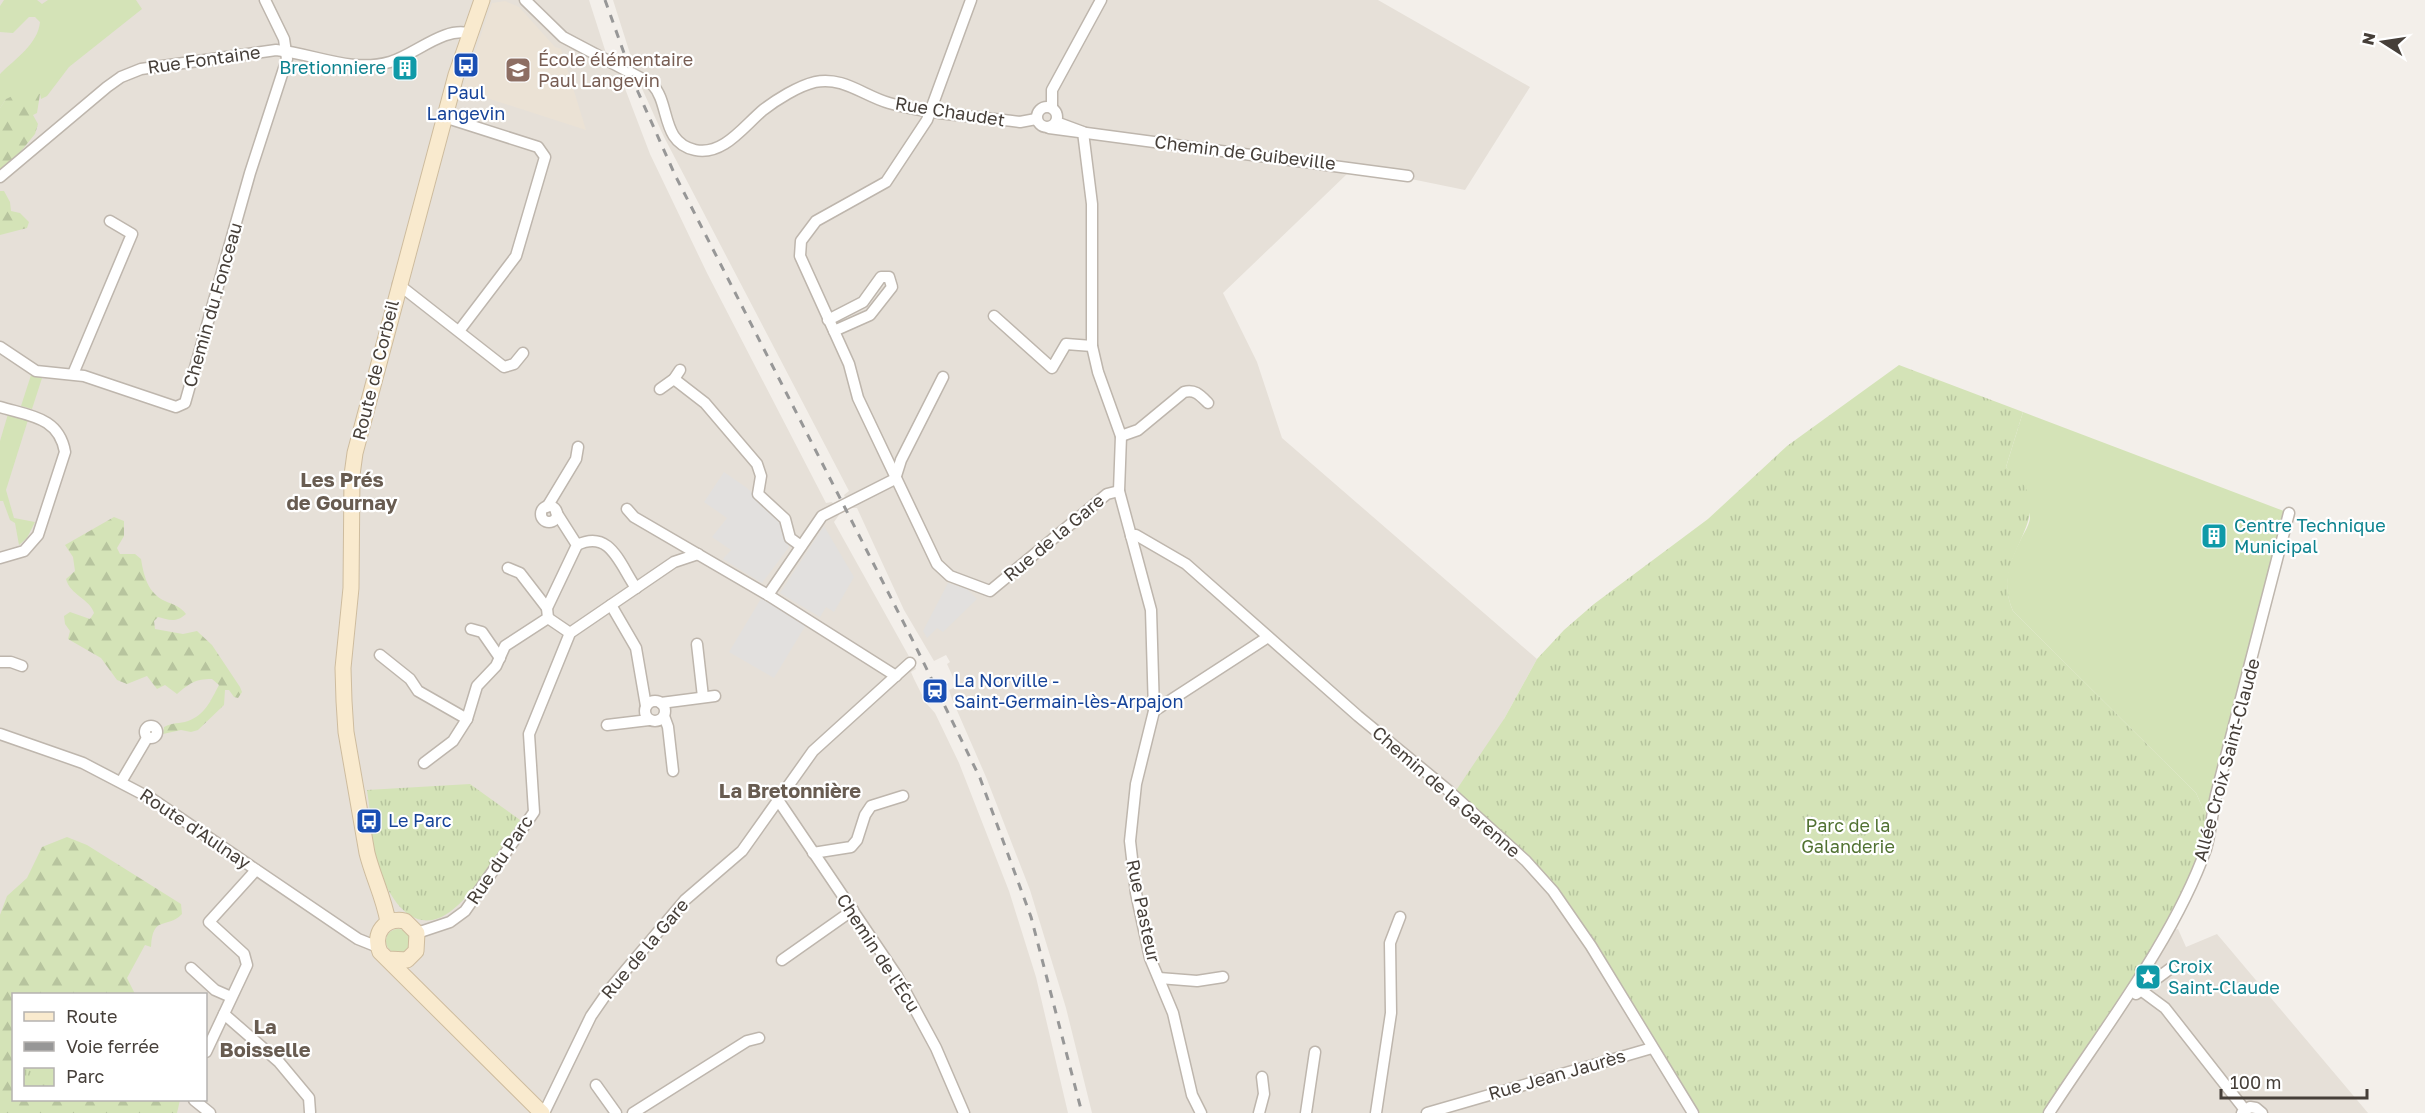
<svg xmlns="http://www.w3.org/2000/svg" width="2425" height="1113" viewBox="0 0 2425 1113" font-family="'Golos Text',sans-serif">
<style>
.residential{fill:#e6e0d8;fill-rule:evenodd}
.education{fill:#ebe2d5}
.grass{fill:#d4e3b7}
.forest{fill:url(#forest-firs)}
.park{fill:url(#park-tufts)}
.parking{fill:#e2e0de}
.lines{fill:none;stroke-linecap:round;stroke-linejoin:round}
.minor-casing{stroke:#beb6ad;stroke-width:13}
.secondary-casing{stroke:#cebc9e;stroke-width:17}
.minor{stroke:#fff;stroke-width:10}
.secondary{stroke:#f9eace;stroke-width:15}
.rail{stroke:#979797;stroke-width:3;stroke-dasharray:8 8;stroke-linecap:butt}
.labels{text-anchor:middle;stroke-width:4.5;stroke-linejoin:round;paint-order:stroke}
.street-label{font-size:18px;fill:#463f39;stroke:#fff}
.education-label{font-size:18px;fill:#785e54;stroke:#fff;text-anchor:start}
.culture-label{font-size:18px;fill:#0d838f;stroke:#fff;text-anchor:start}
.transit-label{font-size:18px;fill:#164399;stroke:#fff;text-anchor:start}
.park-label{font-size:18px;fill:#517232;stroke:#fff}
.neighbourhood-label{font-size:20px;font-weight:bold;fill:#685c51;stroke:#fff}
</style>
<defs>
<pattern id="forest-firs" width="22" height="20" patternUnits="userSpaceOnUse" patternTransform="scale(1.5)"><rect width="22" height="20" fill="#d4e3b7"/><path d="M5 1l3.5 6h-7zM16 11l3.5 6h-7z" fill="#b7c49e"/></pattern>
<pattern id="park-tufts" width="24" height="20" patternUnits="userSpaceOnUse" patternTransform="scale(1.5)"><rect width="24" height="20" fill="#d4e3b7"/><path d="M3 7l-1-3M5 7V3M7 7l1-3M15 17l-1-3M17 17v-4M19 17l1-3" fill="none" stroke="#b7c49e"/></pattern>
</defs>
<rect width="100%" height="100%" fill="#f3efea"/>
<g class="residential">
<path d="M0,0H589L606,53L621,78L650,154L707,273L826,503L832,502L839,515L834,522L916,669L911,672L914,679L926,703L935,713L959,763L1009,891L1036,977L1068,1113H0ZM14,994H206V1100H14Z"/>
<path d="M613,0H1378L1530,87L1465,190L1367,170L1347,174L1223,293L1257,362L1282,438L1537,659L1504,719L1553,891L1694,1113H1092L1066,1008L1030,890L986,777L952,699L949,690L957,686L947,664L950,662L946,655L934,661L904,610L857,508H850L844,495L849,491L664,137L639,82Z"/>
<path d="M2178,929L2186,947L2217,934L2368,1113H2049L2166,932Z"/>
</g>
<path class="education" d="M505,1L519,7L555,47L561,49L586,130L462,90L492,3Z"/>
<g class="grass">
<path d="M4,0H37L42,4L48,0H136L142,9L69,67L47,96L41,99L40,94L6,99L0,108V74C15,59 38,44 40,22L35,17H29L13,33L0,32V6Z"/>
<path d="M32,372L43,375L32,409L21,406Z"/>
<path d="M2023,412L2289,513L2210,824L2196,793L2013,611C2001,584 2009,563 2021,539C2024,533 2030,524 2030,517C2030,498 2019,480 2006,467Z"/>
<path d="M8,414L28,420L6,490L14,518L35,522L27,538L19,545L15,523L10,520L3,501H0V441Z"/>
<circle cx="398" cy="941" r="12"/>
</g>
<g class="forest">
<path d="M25,90L40,94L37,113L33,115L38,124L35,134L9,166L0,170V108L6,99Z"/>
<path d="M0,191H4L10,202L11,211L20,213L29,222L27,228L0,235Z"/>
<path d="M114,517L124,521V536L117,548L120,554H135L141,559C144,577 148,593 165,601C174,605 180,606 186,614C176,623 169,620 158,617L154,621L155,629L183,634L197,631L212,645L240,687L242,692L238,698L234,697L229,690H225L224,705L198,730L191,732L181,730L163,734L164,727C173,722 179,724 188,721C205,715 211,700 219,685L212,679C195,679 190,683 177,694L165,685L157,689L147,676L127,684L117,680L101,658L68,639L70,631L65,624L64,616L70,612L90,619L94,613C90,599 70,595 66,579L75,571L73,557L65,545Z"/>
<path d="M67,837L87,845L181,904L182,914C166,930 153,914 151,947L145,945L127,978L135,994H14V1100H180L177,1113H0V915L7,896L27,878L42,847Z"/>
</g>
<g class="park">
<path d="M1899,365L2023,412L2006,467C2013,473 2020,479 2025,487C2048,525 1990,559 2013,611L2196,793L2210,824L2182,903L2049,1113H1694L1553,891L1455,792L1504,719L1537,659L1564,630L1594,604L1708,519L1787,446Z"/>
<path d="M470,784L520,820C502,846 475,894 451,911C414,939 389,899 378,866C371,843 371,814 367,790Z"/>
</g>
<g class="parking">
<path d="M724,472L747,488L783,522L789,547L762,583L723,559L731,550L712,537L727,518L704,502Z"/>
<path d="M824,526L854,577L834,612L826,607L820,617L780,593Z"/>
<path d="M948,583L967,589L977,599L943,632L937,628L927,638L923,631Z"/>
<path d="M762,597L807,623L774,678L729,652Z"/>
</g>
<g class="lines">
<g class="minor-casing">
<g id="minor">
<path d="M525,0L563,37L652,84C671,104 660,142 695,150C723,156 743,127 763,110C776,100 798,86 815,82C843,76 864,96 889,103C930,115 978,116 1020,122L1036,119"/>
<path d="M971,0L927,120L886,182L816,221L801,241L800,256L849,364L858,398L937,564L950,576L990,591L1107,494L1119,491"/>
<circle cx="1047" cy="117" r="10"/>
<path d="M1052,108V90L1101,0"/>
<path d="M444,117L538,147L545,157L516,256L459,331"/>
<path d="M1056,122L1083,132L1092,204V346L1098,372L1121,436L1119,491L1151,610L1154,711L1136,784L1130,841L1136,893L1150,958L1173,1013L1192,1095L1201,1113"/>
<path d="M1049,128L1408,176"/>
<path d="M0,177L107,87L121,77L141,69L276,50C315,54 351,73 390,62C415,55 445,25 471,34"/>
<path d="M398,284L504,367L514,364L523,353"/>
<path d="M994,316L1052,368L1066,344L1092,346"/>
<path d="M828,320L863,302L881,277H889L892,287L870,315L834,331"/>
<path d="M0,347L36,371L84,376L176,407L185,403L250,173L287,59L284,39L265,0"/>
<path d="M73,374L132,234L110,221"/>
<path d="M674,379L705,403L757,464L761,476L758,494L785,519L790,538L801,546"/>
<path d="M660,389L674,379L680,370"/>
<path d="M0,407C30,416 59,417 65,452L38,535L24,551L0,558"/>
<path d="M1121,436L1138,430L1184,392C1195,389 1200,395 1208,403"/>
<path d="M895,479L901,460L943,377"/>
<circle cx="549" cy="514" r="8"/>
<path d="M547,507L576,459L578,447"/>
<path d="M627,509L634,517L768,595L896,676"/>
<path d="M1131,536L1136,535L1186,564L1358,716L1449,791L1526,861L1553,891L1591,946L1693,1113"/>
<path d="M577,545C610,529 619,563 636,588"/>
<path d="M508,568L520,573L547,608"/>
<path d="M768,595L822,516L895,479"/>
<path d="M611,605L636,648L646,706"/>
<path d="M548,618L570,633"/>
<path d="M471,629L482,632L500,658"/>
<path d="M697,644L703,697"/>
<path d="M380,655L410,679L418,691L467,719L477,686L496,666L505,646L548,618L547,608L577,545L556,512"/>
<path d="M0,662H11L22,666"/>
<circle cx="655" cy="711" r="10"/>
<path d="M661,703L715,696"/>
<path d="M1154,711L1268,637"/>
<path d="M664,716L668,727L673,771"/>
<path d="M607,725L649,720"/>
<circle cx="151" cy="732" r="6"/>
<path d="M0,734L83,763L152,799L358,939L378,947"/>
<path d="M424,763L453,741L467,719"/>
<path d="M121,782L147,738"/>
<path d="M778,800L897,976L936,1048L964,1113"/>
<path d="M813,853L851,847L857,840L865,815L871,806L903,796"/>
<path d="M417,933L450,922L465,911L534,812L529,734L570,633L674,562L698,554"/>
<path d="M782,960L853,910"/>
<path d="M191,968L215,990L231,997"/>
<path d="M1159,978L1197,981L1223,977"/>
<path d="M2142,991L2165,1008L2245,1110"/>
<path d="M2136,994L2171,968"/>
<path d="M224,1014L279,1062L309,1098L310,1112"/>
<path d="M206,1052L247,965L244,954L209,922L256,870"/>
<path d="M596,1085L616,1113"/>
<path d="M194,1100L210,1113"/>
<path d="M544,1113L591,1016L609,990L685,900L742,851L813,751L910,663"/>
<path d="M633,1113L747,1041L759,1038"/>
<path d="M1259,1113L1264,1094L1262,1077"/>
<path d="M1306,1113L1315,1052"/>
<path d="M1376,1113L1391,1013L1390,943L1400,917"/>
<path d="M1427,1113L1652,1048"/>
<path d="M2049,1113C2102,1031 2173,941 2206,849C2211,832 2212,813 2216,795L2289,513"/>
<path d="M2242,1113L2250,1107L2256,1108L2262,1113"/>
</g>
</g>
<g class="secondary-casing">
<g id="secondary">
<path d="M388,922C384,898 373,877 367,853L346,732L344,701L343,668L351,588L352,475L355,453L456,75L482,0"/>
<path d="M388,959L407,960L416,951L417,933L405,921C385,917 372,933 380,952L542,1113"/>
</g>
</g>
<use href="#minor" class="minor"/>
<use href="#secondary" class="secondary"/>
<path class="rail" d="M605,0L638,92L675,175L914,643L980,778L1031,917L1082,1113"/>
</g>
<defs>
<g id="bus-square" transform="scale(1.35)"><rect x="-9" y="-9" width="18" height="18" rx="4" fill="#1a4fb4" stroke="#fff"/><path d="M-5-6H5V4H4V6H2V4H-2V6H-4V4H-5ZM-3.5-4V0h7V-4ZM-3.5 1.2v1.5H-2V1.2ZM2 1.2v1.5H3.5V1.2Z" fill="#fff"/></g>
<g id="building-square" transform="scale(1.35)"><rect x="-9" y="-9" width="18" height="18" rx="4" fill="#0f9aa8" stroke="#fff"/><path d="M-4-6H4V6H1V3H-1V6H-4ZM-2.5-4.3h1.7v1.8h-1.7ZM.8-4.3h1.7v1.8H.8ZM-2.5-1h1.7V.8h-1.7ZM.8-1h1.7V.8H.8Z" fill="#fff"/></g>
<g id="school-square" transform="scale(1.35)"><rect x="-9" y="-9" width="18" height="18" rx="4" fill="#8d6e63" stroke="#fff"/><path d="M0-5L7-2L0 1L-7-2ZM-4 1L0 2.5L4 1V4Q0 6-4 4Z" fill="#fff"/></g>
<g id="station-square" transform="scale(1.35)"><rect x="-9" y="-9" width="18" height="18" rx="4" fill="#1a4fb4" stroke="#fff"/><path d="M-3-6H3Q5-6 5-4V2Q5 4 3 4L4.5 6H3L1.5 4h-3L-3 6H-4.5L-3 4Q-5 4-5 2V-4Q-5-6-3-6ZM-3.5-4v3h7v-3ZM-3.5 1v1.5H-2V1ZM2 1v1.5H3.5V1Z" fill="#fff"/></g>
<g id="sight-square" transform="scale(1.35)"><rect x="-9" y="-9" width="18" height="18" rx="4" fill="#0f9aa8" stroke="#fff"/><path d="M0-6L1.8-2.2L6-1.7L2.9 1.2L3.7 5.4L0 3.3L-3.7 5.4L-2.9 1.2L-6-1.7L-1.8-2.2Z" fill="#fff"/></g>
</defs>
<g fill-rule="evenodd">
<use href="#bus-square" x="466" y="65"/>
<use href="#building-square" x="405" y="68"/>
<use href="#school-square" x="518" y="70"/>
<use href="#building-square" x="2214" y="536"/>
<use href="#station-square" x="935" y="691"/>
<use href="#bus-square" x="369" y="821"/>
<use href="#sight-square" x="2148" y="977"/>
</g>
<g class="labels">
<g class="street-label">
<text transform="translate(204 60) rotate(-8)" y="6">Rue Fontaine</text>
<text transform="translate(950 112) rotate(9)" y="6">Rue Chaudet</text>
<text transform="translate(1245 153) rotate(7)" y="6">Chemin de Guibeville</text>
<text transform="translate(213 305) rotate(-74)" y="6">Chemin du Fonceau</text>
<text transform="translate(376 370) rotate(-76)" y="6">Route de Corbeil</text>
<text transform="translate(1054 538) rotate(-40)" y="6">Rue de la Gare</text>
<text transform="translate(2227 760) rotate(-75)" y="6">Allée Croix Saint-Claude</text>
<text transform="translate(1446 792) rotate(41)" y="6">Chemin de la Garenne</text>
<text transform="translate(195 829) rotate(34)" y="6">Route d'Aulnay</text>
<text transform="translate(500 860) rotate(-56)" y="6">Rue du Parc</text>
<text transform="translate(1143 911) rotate(78)" y="6">Rue Pasteur</text>
<text transform="translate(645 949) rotate(-50)" y="6">Rue de la Gare</text>
<text transform="translate(878 953) rotate(57)" y="6">Chemin de l'Écu</text>
<text transform="translate(1557 1075) rotate(-16)" y="6">Rue Jean Jaurès</text>
</g>
<g class="education-label">
<text x="538" y="66">École élémentaire<tspan x="538" dy="21">Paul Langevin</tspan></text>
</g>
<g class="culture-label">
<text x="386" y="74" text-anchor="end">Bretionniere</text>
<text x="2234" y="532">Centre Technique<tspan x="2234" dy="21">Municipal</tspan></text>
<text x="2168" y="973">Croix<tspan x="2168" dy="21">Saint-Claude</tspan></text>
</g>
<g class="transit-label">
<text x="466" y="99" text-anchor="middle">Paul<tspan x="466" dy="21">Langevin</tspan></text>
<text x="954" y="687">La Norville -<tspan x="954" dy="21">Saint-Germain-lès-Arpajon</tspan></text>
<text x="388" y="827">Le Parc</text>
</g>
<g class="park-label">
<text x="1848" y="832">Parc de la<tspan x="1848" dy="21">Galanderie</tspan></text>
</g>
<g class="neighbourhood-label">
<text x="342" y="487">Les Prés<tspan x="342" dy="23">de Gournay</tspan></text>
<text x="790" y="798">La Bretonnière</text>
<text x="265" y="1034">La<tspan x="265" dy="23">Boisselle</tspan></text>
</g>
</g>
<rect x="12" y="993" width="195" height="108" fill="#ffffff" stroke="#b5b2b0" stroke-width="1.5"/>
<rect x="24" y="1012" width="30" height="9" fill="#f9eace" stroke="#b5b2b0" stroke-width="1.5"/>
<text x="66" y="1023" font-size="18" fill="#463f39">Route</text>
<rect x="24" y="1042" width="30" height="9" fill="#979797" stroke="#b5b2b0" stroke-width="1.5"/>
<text x="66" y="1053" font-size="18" fill="#463f39">Voie ferrée</text>
<rect x="24" y="1068" width="30" height="18" fill="url(#park-tufts)" stroke="#b5b2b0" stroke-width="1.5"/>
<text x="66" y="1083" font-size="18" fill="#463f39">Parc</text>
<g transform="translate(2383 42) rotate(282)" stroke="#ffffff" stroke-width="4.5" paint-order="stroke">
<path d="M0-4.5L10 22L0 15L-10 22Z" fill="#463f39"/>
<text y="-9" font-size="16" font-weight="bold" text-anchor="middle" fill="#463f39">N</text>
</g>
<path d="M2221 1089v9h146v-9" fill="none" stroke="#463f39" stroke-width="3"/>
<text x="2230" y="1089" font-size="18" fill="#463f39" stroke="#ffffff" stroke-width="4.5" paint-order="stroke">100 m</text>
</svg>
